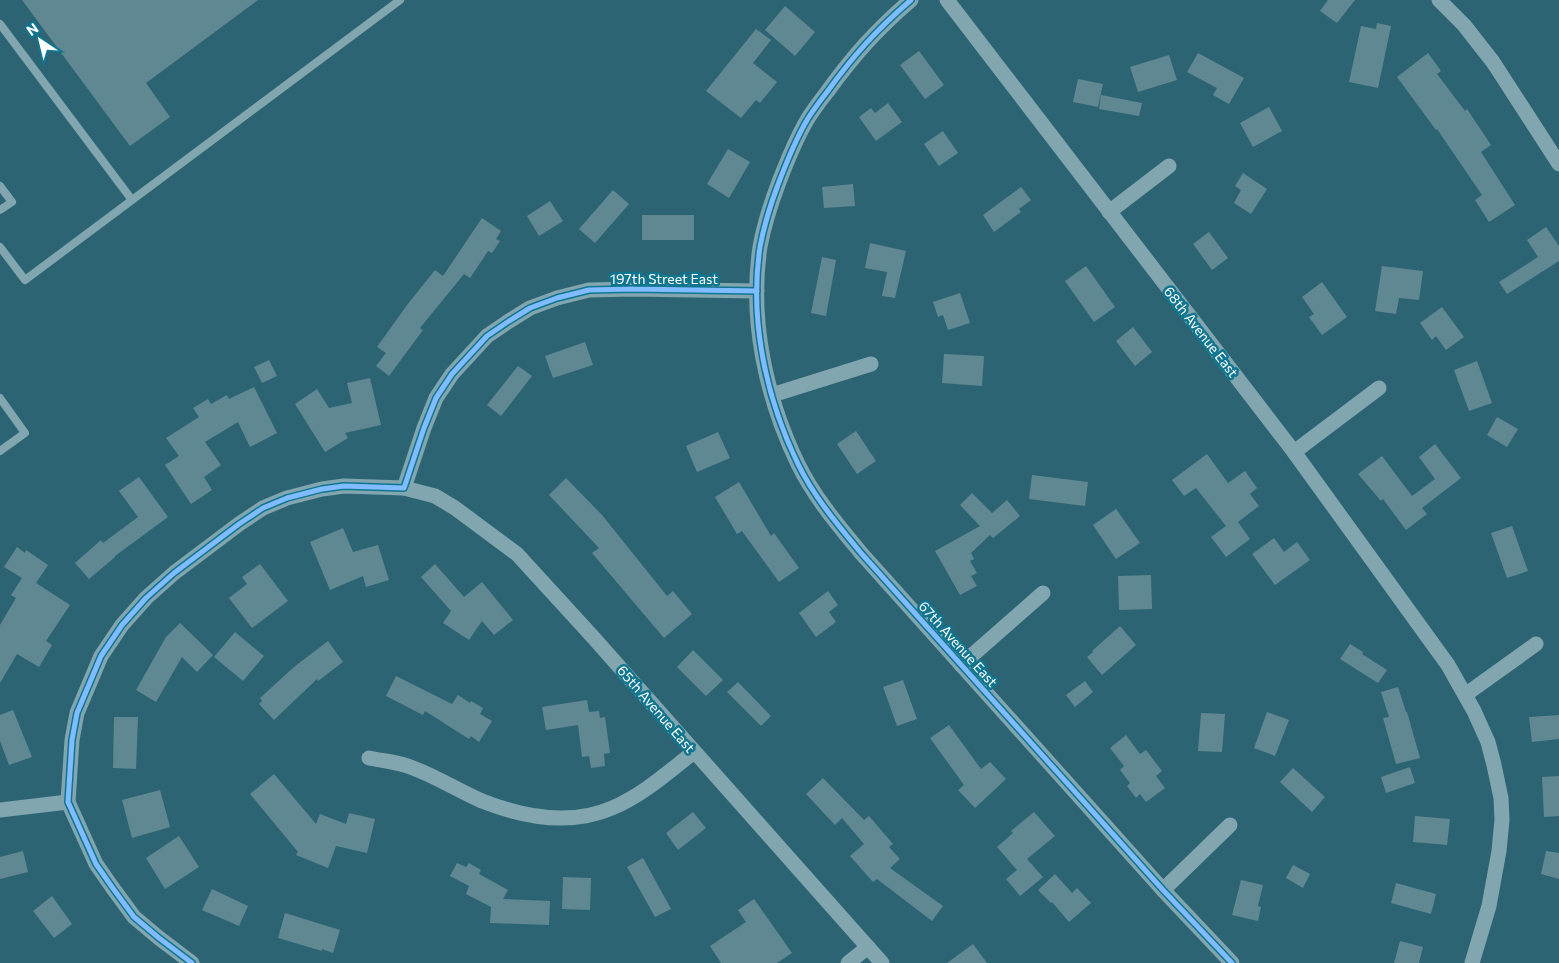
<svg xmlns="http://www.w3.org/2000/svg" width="1559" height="963" viewBox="0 0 1559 963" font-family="Commissioner,sans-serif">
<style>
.building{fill:#608892}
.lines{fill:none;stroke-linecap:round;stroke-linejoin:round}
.service{stroke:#81a6af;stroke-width:8}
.minor{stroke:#81a6af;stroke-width:15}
.cycleway-casing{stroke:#107690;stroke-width:8}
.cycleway{stroke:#80bcff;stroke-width:5}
.labels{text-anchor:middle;stroke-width:5;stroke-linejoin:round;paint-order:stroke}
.street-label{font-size:14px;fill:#fff;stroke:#107690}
</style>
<rect width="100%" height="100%" fill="#2d6473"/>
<g class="building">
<path d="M22,0H258L146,83L170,117L130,146Z"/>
<path d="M1328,0H1355L1337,23L1320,11Z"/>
<path d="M785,6L815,32L795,56L765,30Z"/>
<path d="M1377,23L1391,26L1378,88L1349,82L1361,26L1376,29Z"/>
<path d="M756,29L771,40L753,63L777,82L760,103L756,100L741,118L706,91Z"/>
<path d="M919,51L944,85L925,99L900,65Z"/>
<path d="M1198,53L1244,78L1229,104L1213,95L1217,88L1187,72Z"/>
<path d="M1428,53L1441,71L1437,74L1465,111L1467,109L1491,145L1481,152L1515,205L1489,222L1475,200L1482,195L1437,129L1436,130L1397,77Z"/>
<path d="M1169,55L1177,80L1138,92L1130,67Z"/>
<path d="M1078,79L1103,84L1098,107L1073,102Z"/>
<path d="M1101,95L1142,103L1139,116L1099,109Z"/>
<path d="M888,103L902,122L876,141L859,117L871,108L875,113Z"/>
<path d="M1269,107L1282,131L1253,147L1240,123Z"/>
<path d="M943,131L958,153L939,166L924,144Z"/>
<path d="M728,149L750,162L729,198L707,184Z"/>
<path d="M1243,173L1267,189L1251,214L1234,203L1241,190L1235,186Z"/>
<path d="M853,184L855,206L824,208L822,187Z"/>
<path d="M1021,187L1031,200L1019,209L1021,212L994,232L983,215Z"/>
<path d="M613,190L629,204L595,243L579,229Z"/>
<path d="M550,201L563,221L539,236L527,216Z"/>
<rect x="642" y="215" width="52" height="25"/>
<path d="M482,218L501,231L496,239L500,241L492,253L488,251L470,278L464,274L420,328L423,330L389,376L376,366L386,353L377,347L407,305L435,270L443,276Z"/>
<path d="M1546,227L1559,246V261L1507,294L1499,282L1538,257L1527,240Z"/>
<path d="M1209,232L1228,258L1212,270L1193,244Z"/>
<path d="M870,243L906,251L895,298L882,296L887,272L865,268Z"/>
<path d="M822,257L836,260L826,316L811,313Z"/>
<path d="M1086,266L1115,307L1094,322L1065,281Z"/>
<path d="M1382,266L1423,271L1419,300L1399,298L1396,314L1375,311Z"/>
<path d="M1322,282L1347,317L1322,335L1309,317L1314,314L1302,297Z"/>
<path d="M960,293L970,323L948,330L943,315L938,317L933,302Z"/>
<path d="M1442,307L1464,337L1446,350L1436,336L1432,340L1420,323Z"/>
<path d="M1133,327L1152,352L1135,366L1116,341Z"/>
<path d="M585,342L593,365L553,378L545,356Z"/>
<path d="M944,354L984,356L982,386L942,383Z"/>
<path d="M269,360L277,376L262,383L254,367Z"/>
<path d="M1477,361L1492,403L1469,411L1454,370Z"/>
<path d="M518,366L532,376L501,416L487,405Z"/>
<path d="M370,378L381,425L345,433L348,438L325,452L295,404L317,389L329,408L352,403L347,383Z"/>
<path d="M254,387L277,433L250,447L238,422L205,442L221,465L204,477L212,490L191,504L165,465L179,456L166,438L199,417L193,408L208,399L211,404L227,395L229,399Z"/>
<path d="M1497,417L1518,429L1507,447L1487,435Z"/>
<path d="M856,431L876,461L857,474L837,444Z"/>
<path d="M718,432L730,458L697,472L686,446Z"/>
<path d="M1435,444L1461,478L1422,508L1427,514L1406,530L1383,499L1381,501L1358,474L1382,456L1412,496L1435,479L1419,457Z"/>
<path d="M1207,454L1228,483L1245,471L1257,488L1250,494L1259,506L1238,522L1250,539L1226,557L1211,537L1226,526L1196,488L1184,496L1172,480Z"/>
<path d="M1032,475L1088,482L1085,506L1029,499Z"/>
<path d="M139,477L168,517L115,556V557L89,579L75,563L101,540L103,543L138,517L119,491Z"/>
<path d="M566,478L602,515L667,596L673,591L692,614L664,638L592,553L599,548L549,495Z"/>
<path d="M739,482L771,536L774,533L799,568L779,582L742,531L737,534L715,497Z"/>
<path d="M972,493L992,513L1007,500L1020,516L993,538L990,535L971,553L974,559L970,561L977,573L971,576L977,586L960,595L935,551L980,526L960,505Z"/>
<path d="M1116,509L1140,543L1116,559L1093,525Z"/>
<path d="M1512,526L1528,571L1507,578L1491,533Z"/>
<path d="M343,528L353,552L378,545L389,580L366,587L363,576L330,590L310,542Z"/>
<path d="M1274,538L1284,552L1297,542L1310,560L1275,585L1252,554Z"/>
<path d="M17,547L25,553L26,550L48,565L36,583L70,605L46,641L52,645L39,667L17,654L0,683V625L16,598L11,595L22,578L4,567Z"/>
<path d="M260,564L288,601L252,628L229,598L247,584L242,577Z"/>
<path d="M435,564L464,597L482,582L513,620L494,635L482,621L469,640L443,623L451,611L421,577Z"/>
<path d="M1151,575L1152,609L1119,610L1118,576Z"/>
<path d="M828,591L838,605L829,612L836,622L816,637L799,613Z"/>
<path d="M180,623L213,655L197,672L182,657L156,702L136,690L166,637Z"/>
<path d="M1120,626L1136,645L1102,675L1087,657L1093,652L1092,651Z"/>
<path d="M235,632L264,656L243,681L214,657Z"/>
<path d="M328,641L343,662L318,681L317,679L274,720L259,704L262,701L260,698L294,667Z"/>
<path d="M1350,644L1363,652L1362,654L1387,670L1378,683L1340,659Z"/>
<path d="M693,650L723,680L706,696L677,667Z"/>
<path d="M396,676L452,704L458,695L470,703L471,701L483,708L480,714L492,721L479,742L471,736L469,739L425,711L423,715L386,696Z"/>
<path d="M903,680L917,719L897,726L883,687Z"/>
<path d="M1085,681L1093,692L1075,707L1066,695Z"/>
<path d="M738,682L771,716L761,726L727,692Z"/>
<path d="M1398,687L1406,712H1407L1420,758L1396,764L1383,718L1389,717L1381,692Z"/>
<path d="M587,700L589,712L599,711L600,718L605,717L610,753L604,754L605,766L591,768L589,756L582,757L578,725L546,730L542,707Z"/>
<path d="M13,710L32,757L9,765L0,741V715Z"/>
<path d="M1267,712L1289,720L1275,756L1254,748Z"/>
<path d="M1201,713L1225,714L1222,752L1198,751Z"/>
<path d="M1559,715V739L1532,742L1529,717Z"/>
<path d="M114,717H138L136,769L113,768Z"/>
<path d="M949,725L981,769L990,762L1006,779L975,808L958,790L964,785L930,738Z"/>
<path d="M1126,735L1140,754L1146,750L1162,771L1156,776L1165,788L1146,802L1140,794L1136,798L1127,786L1130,783L1120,770L1124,766L1110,748Z"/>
<path d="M1410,767L1415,783L1386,793L1381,777Z"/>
<path d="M1293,768L1325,797L1312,812L1280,782Z"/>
<path d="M274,774L316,824L320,814L346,824L349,813L375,819L367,853L336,846L328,868L296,855L298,852L250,794Z"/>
<path d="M1559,776V816L1544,817L1542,777Z"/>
<path d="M823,778L864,820L869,816L893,844L889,847L900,859L890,868L943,906L932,921L877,879L873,882L850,856L864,844L842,818L835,825L806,794Z"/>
<path d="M160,790L170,827L132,838L122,800Z"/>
<path d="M693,812L706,828L678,850L666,833Z"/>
<path d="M1034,812L1055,836L1027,859L1043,877L1020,896L1006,879L1017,870L997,847L1013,833L1011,831Z"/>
<path d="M1415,816L1450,819L1447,845L1413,842Z"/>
<path d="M179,836L199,867L165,889L146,858Z"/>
<path d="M23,851L28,872L0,879V857Z"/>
<path d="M1546,851L1559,853V879L1541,874Z"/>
<path d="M643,858L671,909L655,917L627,867Z"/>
<path d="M457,863L466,867L469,863L481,870L479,874L508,890L503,899L550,901L549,925L490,923L491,907L466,894L469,886L450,876Z"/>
<path d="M1293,865L1310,874L1303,888L1286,878Z"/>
<path d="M1055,874L1072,893L1077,888L1091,903L1069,922L1052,902L1051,903L1038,890Z"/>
<path d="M563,877L591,878L590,910L562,909Z"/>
<path d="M1241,880L1263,885L1258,906L1261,907L1258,921L1232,915Z"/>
<path d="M1396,883L1436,894L1431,914L1391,903Z"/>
<path d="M212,889L248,906L239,926L202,910Z"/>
<path d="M52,896L72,924L54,938L33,911Z"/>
<path d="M754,899L792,953L777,963H721L710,946L746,922L738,910Z"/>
<path d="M285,913L340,930L333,953L322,949V951L278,938Z"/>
<path d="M1400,941L1423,947L1419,963H1394Z"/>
<path d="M973,944L987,963H947Z"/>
</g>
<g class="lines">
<g class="service">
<path d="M0,24L132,200"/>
<path d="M0,186L12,202L0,210"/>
<path d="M0,247L25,280L400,0"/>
<path d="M0,398L25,433L0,451"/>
</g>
<g class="minor">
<path d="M911,0C877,29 853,56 827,92C820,101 813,110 807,120C796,139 787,161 779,182C771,203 764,225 760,247C749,320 766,398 798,464C814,497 838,525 861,553L1163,890L1232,963"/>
<path d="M947,0L1294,452L1448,665L1474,711L1488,742L1494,765L1501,798L1502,820L1499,851L1489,906L1472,963"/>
<path d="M1439,0L1464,25L1493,62L1559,164"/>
<path d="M1109,212L1169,166"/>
<path d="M772,395L871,364"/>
<path d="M1294,452L1379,388"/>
<path d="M404,488L435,496L455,508L517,554L592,636L882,963"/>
<path d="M961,665L1043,593"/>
<path d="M1465,695L1536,644"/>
<path d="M369,758C383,761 400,762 413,768C437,777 459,791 482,801C523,817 571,826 612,808C643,795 668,772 694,752"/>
<path d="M0,810L68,802"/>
<path d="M1163,890L1230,825"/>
<path d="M192,963L159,938L134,917L112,887L96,864L68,802L72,740L77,713L101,656L122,625L146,598L174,573L239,524L263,508L287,498L322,489L344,486L404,488L424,428L436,398L452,374L487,336L509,321L530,308L557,298L589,290L632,289L757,291"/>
<path d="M848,963L868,947"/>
</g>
<g class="cycleway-casing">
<g id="cycleway">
<path d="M911,0C877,29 853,56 827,92C820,101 813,110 807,120C796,139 787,161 779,182C771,203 764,225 760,247C749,320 766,398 798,464C814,497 838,525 861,553L1163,890L1232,963"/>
<path d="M192,963L159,938L134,917L112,887L96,864L68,802L72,740L77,713L101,656L122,625L146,598L174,573L239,524L263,508L287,498L322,489L344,486L404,488L424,428L436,398L452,374L487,336L509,321L530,308L557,298L589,290L632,289L757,291"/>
</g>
</g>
<use href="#cycleway" class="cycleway"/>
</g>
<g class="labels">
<g class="street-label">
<text x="664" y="284">197th Street East</text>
<text transform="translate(1201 332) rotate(52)" y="5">68th Avenue East</text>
<text transform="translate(958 644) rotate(48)" y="5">67th Avenue East</text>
<text transform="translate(656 709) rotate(49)" y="5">65th Avenue East</text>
</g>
</g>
<g transform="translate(40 40) rotate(325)" stroke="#107690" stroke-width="4" paint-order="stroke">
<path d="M0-4L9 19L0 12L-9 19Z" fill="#ffffff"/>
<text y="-8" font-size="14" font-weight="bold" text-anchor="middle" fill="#ffffff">N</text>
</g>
</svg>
